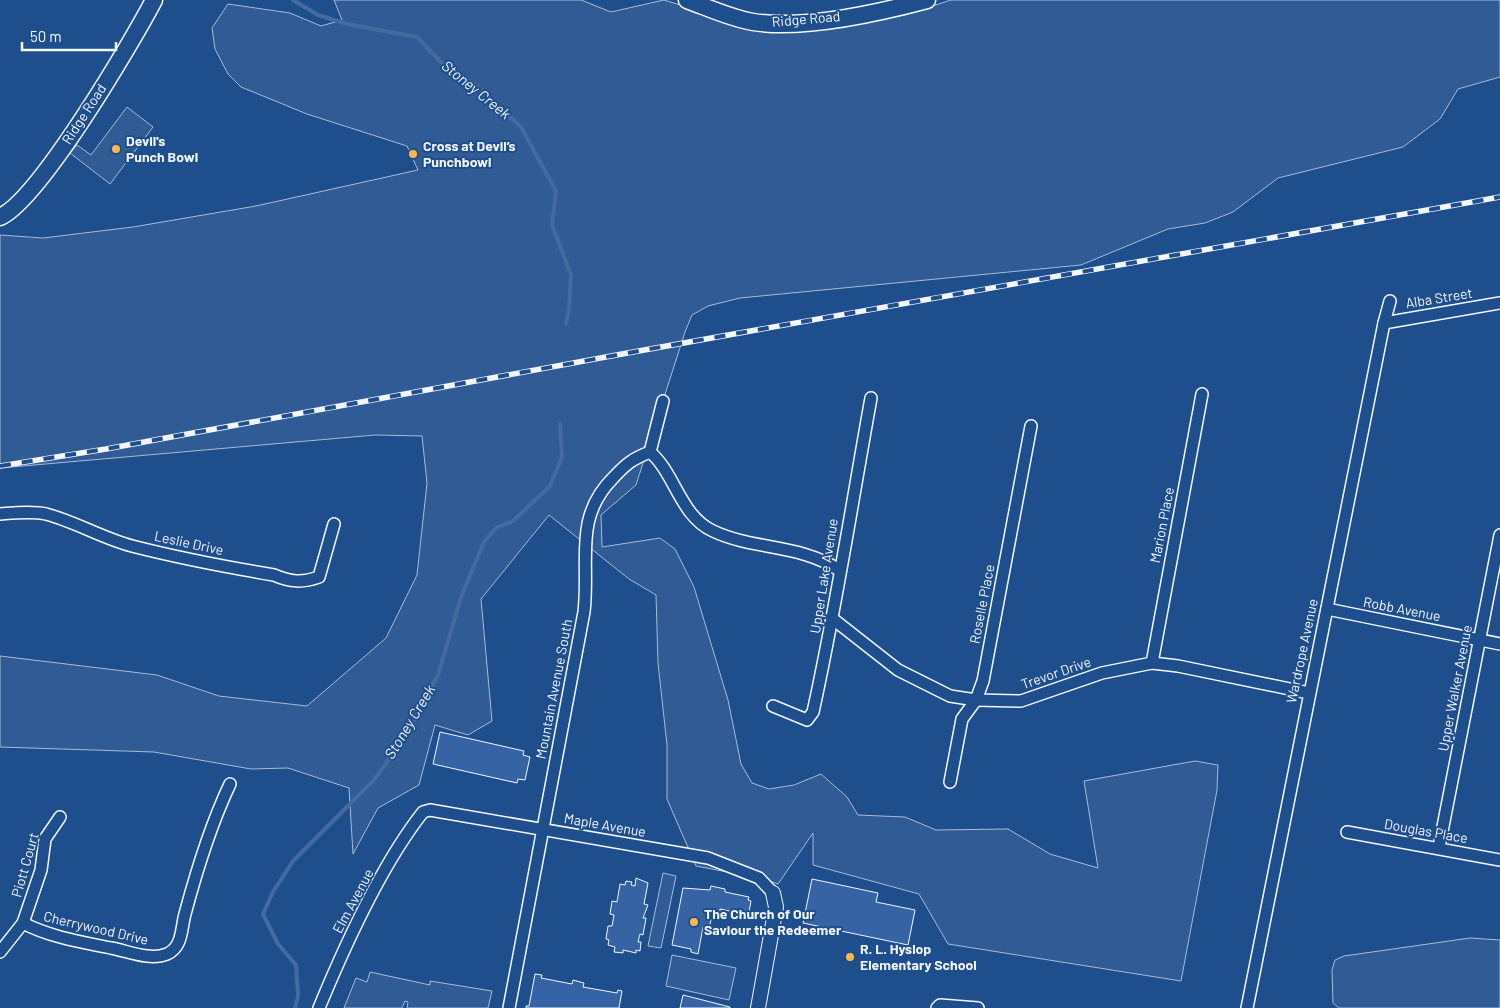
<svg xmlns="http://www.w3.org/2000/svg" width="1500" height="1008" viewBox="0 0 1500 1008" font-family="Barlow,sans-serif">
<style>
.built{fill:#305b95;stroke:#a8bbd7}
.lines{fill:none;stroke-linecap:round;stroke-linejoin:round}
.stream{stroke:#446ba0;stroke-width:4}
.building{fill:#3563a3;stroke:#f2f6ff}
.minor-casing{stroke:#f2f6ff;stroke-width:14}
.tertiary-casing{stroke:#f2f6ff;stroke-width:16}
.secondary-casing{stroke:#f2f6ff;stroke-width:19}
.minor{stroke:#1f4e8c;stroke-width:11}
.tertiary{stroke:#1f4e8c;stroke-width:14}
.secondary{stroke:#1f4e8c;stroke-width:16}
.rail-casing{stroke:#f2f6ff;stroke-width:5.5}
.rail{stroke:#1f4e8c;stroke-width:4;stroke-dasharray:11;stroke-linecap:butt}
.poi-dot{fill:#ffb74d;stroke:#1f4e8c;stroke-width:2}
.labels{text-anchor:middle;stroke-width:4;stroke-linejoin:round;paint-order:stroke}
.street-label{font-size:14px;fill:#f2f6ff;stroke:#1f4e8c}
.poi-label{font-size:14px;font-weight:bold;fill:#f2f6ff;stroke:#1f4e8c;text-anchor:start}
.water-label{font-size:15px;font-style:italic;fill:#f2f6ff;stroke:#1f4e8c}
</style>
<rect width="100%" height="100%" fill="#1f4e8c"/>
<g class="built">
<path d="M334,0H581L611,12L664,0L761,30L792,32L905,15L951,0H1500V77L1458,89L1440,119L1403,147L1278,178L1233,212L1205,223L1168,229L1081,265L740,298L708,306L692,315L685,332L636,485L601,515L602,547L660,538L675,549L694,587L728,700L741,764L752,783L769,789L794,785L821,774L847,797L858,815L905,817L936,830L1008,829L1050,854L1098,868L1084,781L1195,761L1218,765L1217,790L1181,981L948,944L919,894L813,865V833L778,884L764,879L696,866L667,799V745L658,663L656,595L629,579L549,515L481,599L492,721L468,735L435,725L419,785L378,808L353,854L349,788L288,768L251,769L154,752L0,747V656L157,675L219,696L307,706L386,638L417,575L427,483L422,436L375,435L0,468V235L43,238L133,227L256,206L418,170L407,146L307,114L241,87L228,74L215,49L212,28L228,4L290,13L321,26L342,20Z"/>
<path d="M127,107L153,127L110,184L70,153L77,145L91,155Z"/>
<path d="M663,873L676,876L661,948L648,946Z"/>
<path d="M1470,938L1500,940V1008H1339L1333,1003L1332,970L1335,960L1344,956Z"/>
<path d="M672,955L736,968L729,1000L666,986Z"/>
<path d="M370,972L430,985V981L492,991L488,1008H407L408,1002L405,1001L402,1008H344L356,978L367,982Z"/>
</g>
<g class="lines">
<g class="stream">
<path d="M293,0L318,15L347,24L417,37L440,61L478,87L521,127L556,191L552,225L571,275L569,310L566,324"/>
<path d="M295,1008L298,996L296,965L278,944L263,914L273,892L293,861L374,780L406,735L438,675L461,597L484,542L496,528L513,521L550,486L562,457L560,424"/>
</g>
</g>
<g class="building">
<path d="M440,732L524,751L523,755L530,757L525,780L518,779L517,783L433,764Z"/>
<path d="M636,878L648,883L644,904L648,905L643,918H646L643,935L640,934L638,942H641L640,951L636,950V953L623,950V953L614,952L615,947L608,945L609,940L606,939L608,926H612L614,915L610,914L612,901L617,902L620,884L625,885L626,881L632,882L631,885L635,886Z"/>
<path d="M812,879L878,893L876,902L915,910L908,945L803,923Z"/>
<path d="M711,886L725,889V892L749,897L748,900L751,901L749,912L745,911L744,914L720,909V913L709,911L708,915L712,916L709,928L703,927L698,954L691,952V949L672,945L683,888L710,890Z"/>
<path d="M535,974L542,975L541,978L572,984L573,980L584,983L583,987L617,993L618,990L622,991L619,1008H526V1006H529Z"/>
<path d="M683,995L730,1007V1008H680Z"/>
</g>
<g class="lines">
<g class="minor-casing">
<g id="minor">
<path d="M1384,323L1500,303"/>
<path d="M650,452C675,473 680,516 713,531C753,550 801,544 839,570"/>
<path d="M0,514C14,513 32,511 46,514C76,522 102,538 132,546C179,558 226,567 274,575C290,582 302,583 319,577L334,524"/>
<path d="M1327,609L1500,644"/>
<path d="M833,619L898,670L950,696L976,700L1021,701L1102,673L1152,663L1178,666L1309,693"/>
<path d="M1152,663L1202,394"/>
<path d="M773,706L807,720L813,712C836,608 852,503 871,398"/>
<path d="M950,782L962,719L976,700L983,681L1031,426"/>
<path d="M1347,832L1500,860"/>
<path d="M1439,847L1500,535"/>
<path d="M23,923L41,870L45,839L60,817"/>
<path d="M0,952L23,923C50,937 81,942 111,948C128,951 150,961 167,954C183,947 181,928 185,914C197,869 210,826 230,784"/>
<path d="M319,1008C345,945 381,865 423,812L430,810L708,858L759,878L773,893"/>
<path d="M509,1008L584,612C590,561 573,518 613,478C626,464 632,459 650,452L663,401"/>
<path d="M937,1008L940,1005L978,1008"/>
<path d="M1247,1008L1384,323L1390,301"/>
</g>
</g>
<g class="tertiary-casing">
<path id="tertiary" d="M758,1008L776,907L773,893"/>
</g>
<g class="secondary-casing">
<g id="secondary">
<path d="M687,0C709,8 730,18 753,22C803,30 878,13 927,0"/>
<path d="M0,217C39,200 132,42 154,0"/>
</g>
</g>
<use href="#minor" class="minor"/>
<use href="#tertiary" class="tertiary"/>
<use href="#secondary" class="secondary"/>
<g class="rail-casing">
<path id="rail" d="M0,466L106,449L622,354L1500,197"/>
</g>
<use href="#rail" class="rail"/>
</g>
<g class="poi-dot">
<circle cx="116" cy="149" r="5"/>
<circle cx="413" cy="154" r="5"/>
<circle cx="694" cy="922" r="5"/>
<circle cx="850" cy="957" r="5"/>
</g>
<g class="labels">
<g class="street-label">
<text transform="translate(806 19) rotate(-5)" y="5">Ridge Road</text>
<text transform="translate(84 114) rotate(-57)" y="5">Ridge Road</text>
<text transform="translate(1439 298) rotate(-9)" y="5">Alba Street</text>
<text transform="translate(1162 525) rotate(-79)" y="5">Marion Place</text>
<text transform="translate(189 543) rotate(12)" y="5">Leslie Drive</text>
<text transform="translate(824 576) rotate(-81)" y="5">Upper Lake Avenue</text>
<text transform="translate(982 604) rotate(-79)" y="5">Roselle Place</text>
<text transform="translate(1402 609) rotate(11)" y="5">Robb Avenue</text>
<text transform="translate(1302 651) rotate(-78)" y="5">Wardrope Avenue</text>
<text transform="translate(1056 673) rotate(-19)" y="5">Trevor Drive</text>
<text transform="translate(1455 688) rotate(-79)" y="5">Upper Walker Avenue</text>
<text transform="translate(554 689) rotate(-79)" y="5">Mountain Avenue South</text>
<text transform="translate(605 825) rotate(10)" y="5">Maple Avenue</text>
<text transform="translate(1426 831) rotate(10)" y="5">Douglas Place</text>
<text transform="translate(25 865) rotate(-74)" y="5">Piott Court</text>
<text transform="translate(353 901) rotate(-62)" y="5">Elm Avenue</text>
<text transform="translate(96 928) rotate(13)" y="5">Cherrywood Drive</text>
</g>
<g class="poi-label">
<text x="126" y="146">Devil's<tspan x="126" dy="16">Punch Bowl</tspan></text>
<text x="423" y="151">Cross at Devil’s<tspan x="423" dy="16">Punchbowl</tspan></text>
<text x="704" y="919">The Church of Our<tspan x="704" dy="16">Saviour the Redeemer</tspan></text>
<text x="860" y="954">R. L. Hyslop<tspan x="860" dy="16">Elementary School</tspan></text>
</g>
<g class="water-label">
<text transform="translate(476 90) rotate(39)" y="5">Stoney Creek</text>
<text transform="translate(410 722) rotate(-59)" y="5">Stoney Creek</text>
</g>
</g>
<path d="M22 42v8h94v-8" fill="none" stroke="#f2f6ff" stroke-width="2.5"/>
<text x="30" y="42" font-size="15" fill="#f2f6ff" stroke="#1f4e8c" stroke-width="4" paint-order="stroke">50 m</text>
</svg>
